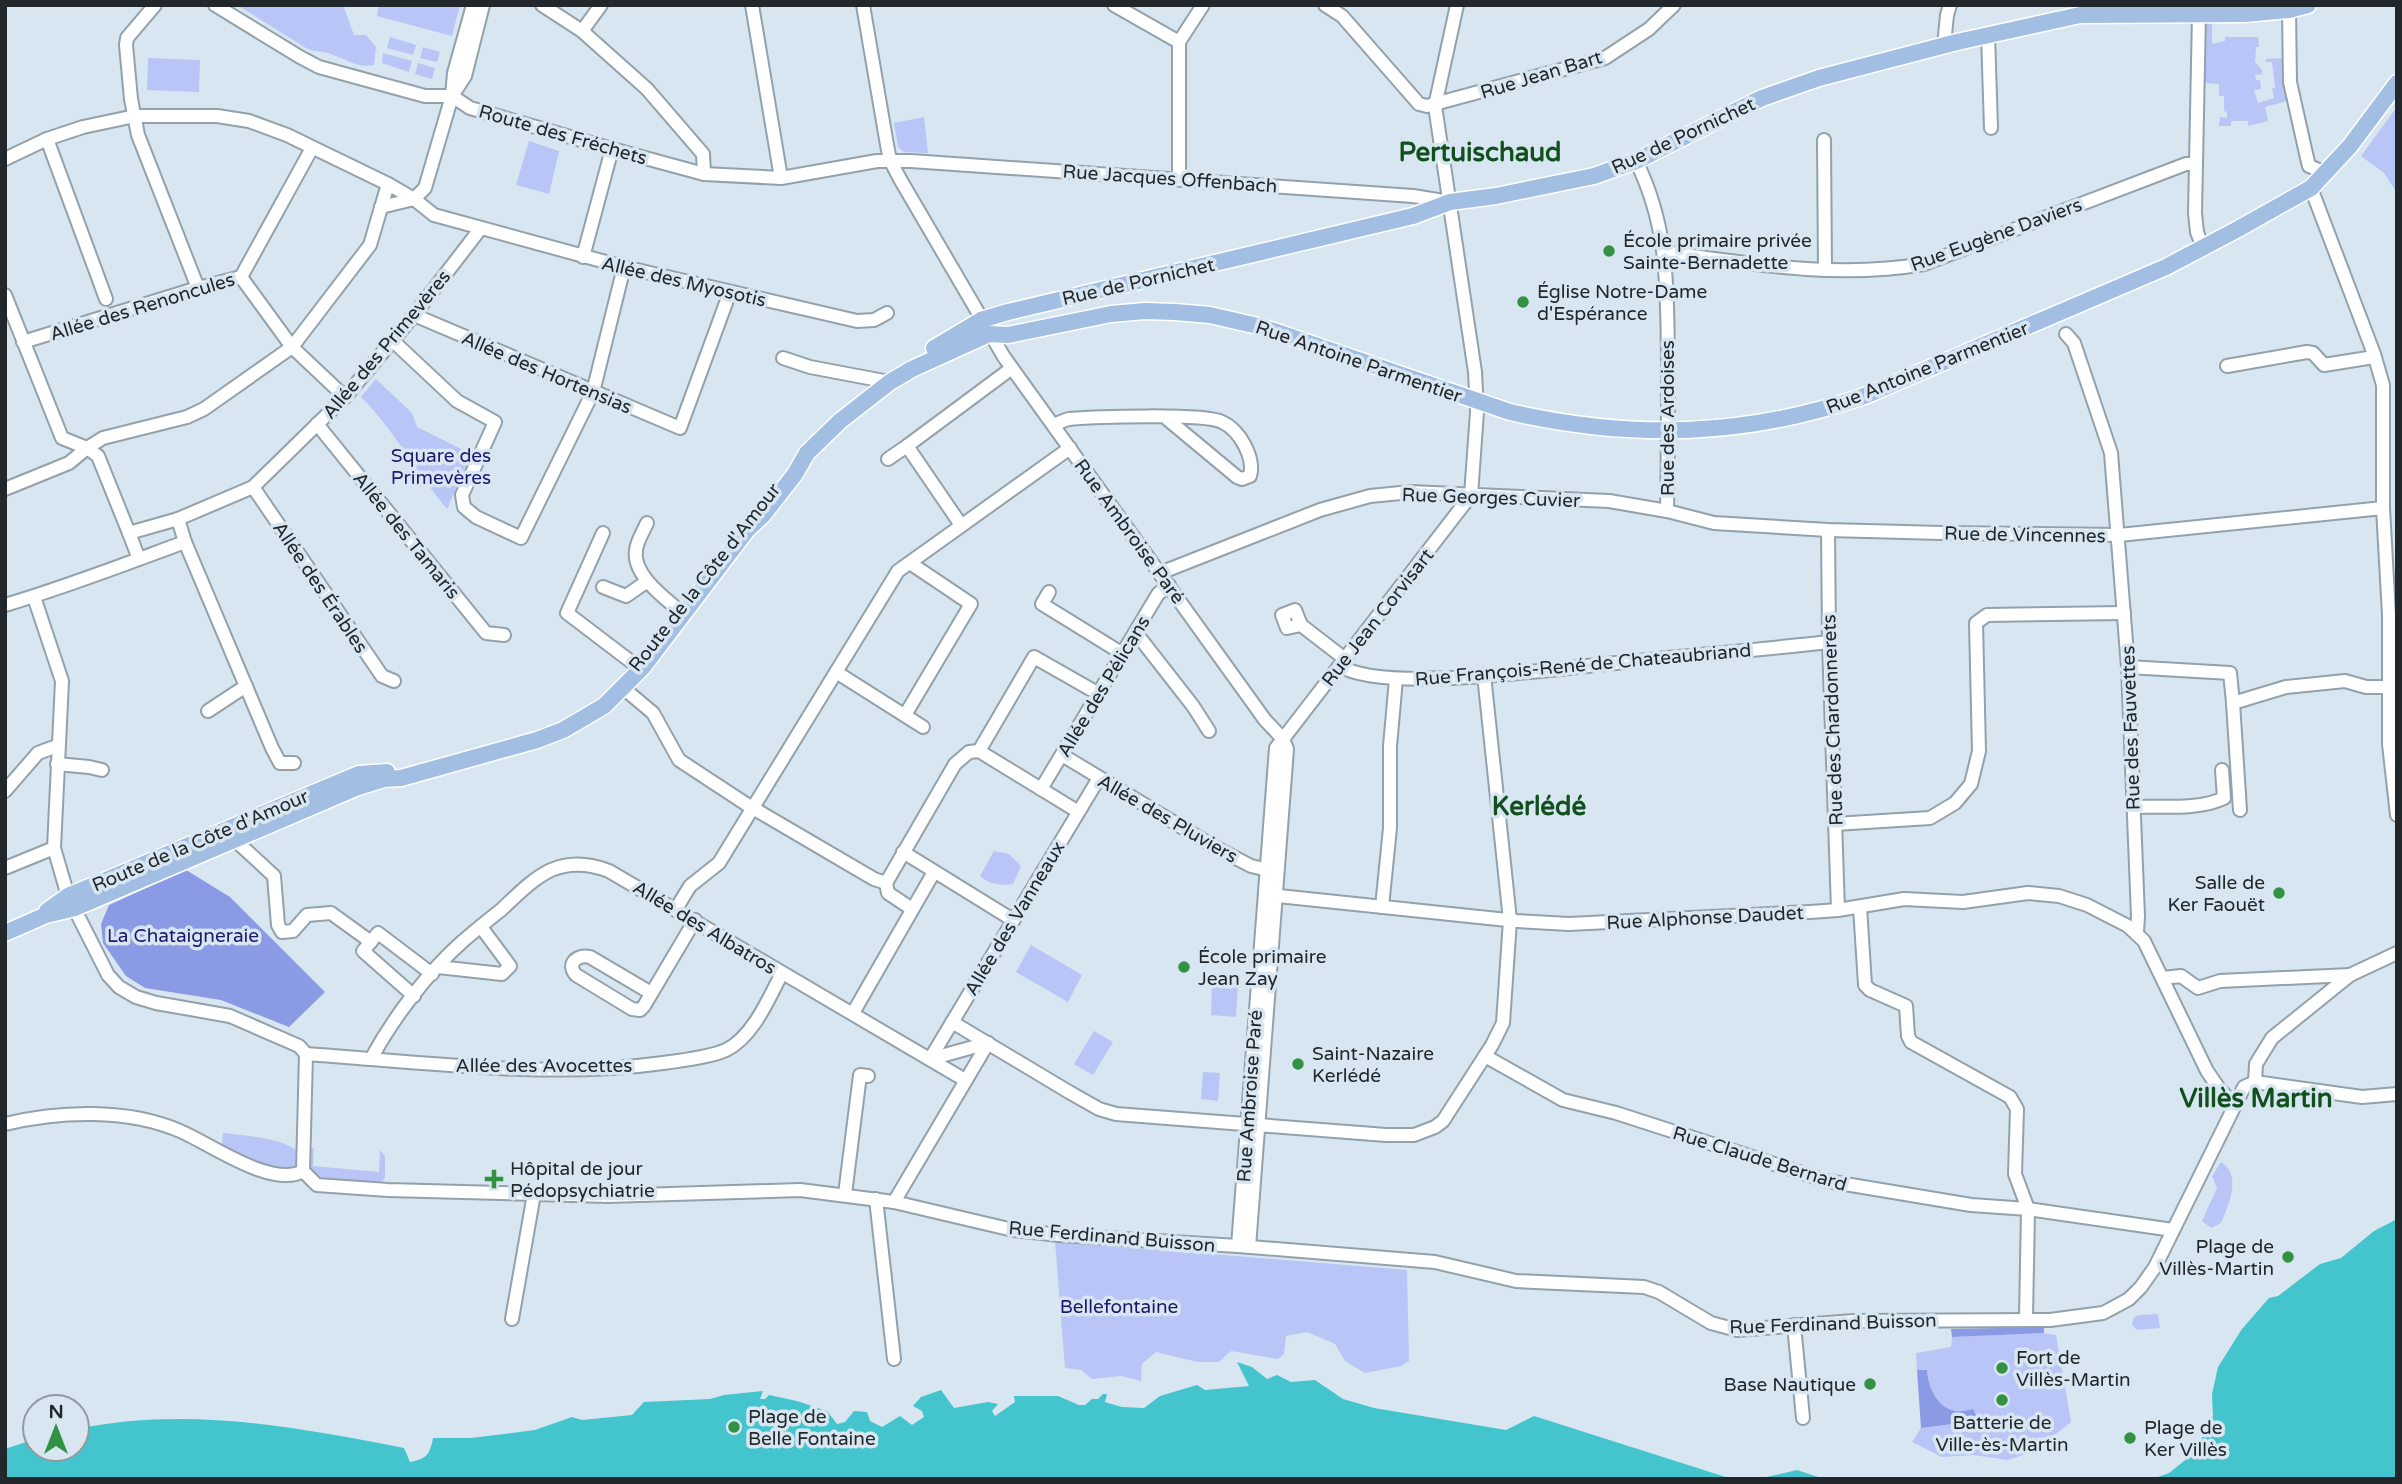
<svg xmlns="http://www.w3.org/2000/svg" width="2402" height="1484" viewBox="0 0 2402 1484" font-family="'Varela Round',sans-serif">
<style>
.green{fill:#b9c5f6}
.forest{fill:#8a9ae5}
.water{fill:#44c5cd}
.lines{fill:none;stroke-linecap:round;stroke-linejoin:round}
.minor-casing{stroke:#92a1aa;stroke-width:16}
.major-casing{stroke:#fff;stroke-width:19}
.minor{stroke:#fff;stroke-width:12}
.major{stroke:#a3bee3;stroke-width:16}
.poi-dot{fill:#339144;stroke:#d7e6f1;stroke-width:2.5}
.labels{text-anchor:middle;stroke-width:7;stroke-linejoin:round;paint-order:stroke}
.street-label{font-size:19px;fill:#21272b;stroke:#d7e6f1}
.poi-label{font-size:19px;fill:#21272b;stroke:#d7e6f1;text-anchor:start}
.park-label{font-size:19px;fill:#1b196e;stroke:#d7e6f1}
.district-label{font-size:26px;font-weight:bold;fill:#114f1e;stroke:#d7e6f1}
</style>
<rect width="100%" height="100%" fill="#d7e6f1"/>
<g class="green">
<path d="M237,5H343L354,35H366L376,47L374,65C354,69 341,55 323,52C316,51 312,51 306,48Z"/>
<path d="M379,5H460L452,36L377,16Z"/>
<path d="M2206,22H2212V44L2225,41V37H2258L2259,47H2256L2255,62L2262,70V74L2255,75L2256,80H2260L2261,89L2254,90L2258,103L2274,98L2272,88H2275L2272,62H2266V59L2282,58L2283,83L2287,101L2265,107L2268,121L2248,126V121H2231V126H2219L2220,117L2227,118V112L2224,111V96H2219V84L2205,83Z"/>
<path d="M390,37L416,45L413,55L387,48Z"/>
<path d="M423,47L440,52L437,62L420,58Z"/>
<path d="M383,53L412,61L409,72L382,63Z"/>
<path d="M148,58L200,60L199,92L147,90Z"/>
<path d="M418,63L435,68L432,79L415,74Z"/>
<path d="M2397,107V193L2384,173L2361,156Z"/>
<path d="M924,117L928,153L904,152L898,147L894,123Z"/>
<path d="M529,141L559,151L549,194L516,185Z"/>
<path d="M376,379L412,413L417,427L471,454L447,509C417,473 394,430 361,397Z"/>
<path d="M994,851L1009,854L1021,866L1013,884C1001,886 989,884 980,876Z"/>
<path d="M1031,945L1082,975L1068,1002L1016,972Z"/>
<path d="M1212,983L1238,985L1236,1017L1211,1015Z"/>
<path d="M1094,1031L1113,1042L1093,1075L1074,1064Z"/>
<path d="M1203,1072L1220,1073L1218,1101L1201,1099Z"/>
<path d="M223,1133C237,1135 328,1140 289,1170L270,1168L222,1146Z"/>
<path d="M314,1148L313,1166L379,1172L380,1150L385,1156V1178L381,1182C365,1181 320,1184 312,1170C308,1164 310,1156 311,1149Z"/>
<path d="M2221,1162C2242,1175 2229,1205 2221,1223L2211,1228L2202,1221L2217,1188L2212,1176Z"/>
<path d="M1055,1241L1407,1270L1409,1361L1401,1366L1365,1373L1345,1361L1335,1344L1307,1332L1286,1336L1284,1354L1278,1359L1231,1351L1219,1362H1198L1156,1352L1142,1364L1141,1381L1121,1376L1092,1379L1081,1370L1065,1368Z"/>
<path d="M2158,1314L2160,1328L2137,1330L2132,1325L2134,1317L2140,1315Z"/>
<path d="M2044,1333L2056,1335L2071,1422L2034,1451L2008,1460L1973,1455L1942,1457L1912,1442L1921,1428L1969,1422L1973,1409C1968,1410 1960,1412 1955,1411C1936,1407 1928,1387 1927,1370H1917L1916,1353L1951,1347L1952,1337Z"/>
</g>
<g class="forest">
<path d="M186,870L230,897L325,992L289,1027L221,1000L145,988L126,976L103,943L101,924L109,905Z"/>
<path d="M2044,1327V1333L1952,1337L1951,1329Z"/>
<path d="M1917,1370H1927C1928,1386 1936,1407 1955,1411C1960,1412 1968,1410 1973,1409L1976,1415L1969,1422L1921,1428Z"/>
</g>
<g class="water">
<path d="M2397,1219V1479H2153L2169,1473L2194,1453L2213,1416L2212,1394L2218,1367L2242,1329L2269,1298L2278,1296L2320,1264L2341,1258L2374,1231Z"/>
<path d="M1237,1362L1252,1367L1267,1379L1277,1375L1291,1382L1315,1380L1343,1399L1374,1408L1506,1430L1534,1416L1732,1479H5V1449L35,1439V1449H77V1429C187,1406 296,1427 404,1448L410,1462C427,1459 430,1454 433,1438H471L535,1430L572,1417L582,1420L632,1415L644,1402L710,1399L724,1395L763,1391L760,1399H765L769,1395L797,1401L827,1411L837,1424L845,1422L854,1411L867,1412L870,1421L882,1427L900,1416L912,1425L924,1417L922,1411L913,1406L921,1397L941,1390L954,1408L988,1402L998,1404L992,1411L995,1416L1015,1402L1014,1396H1058L1079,1405H1085L1092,1399H1098L1103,1394H1107L1105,1402L1122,1407L1144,1408L1160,1396L1197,1385L1205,1390L1249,1386Z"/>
<path d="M1797,1470L1824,1479H1758Z"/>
</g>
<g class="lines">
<g class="minor-casing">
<g id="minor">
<path d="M155,5L127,38L126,45L131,99L138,135L198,288"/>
<path d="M215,5L300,57L319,67L425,96H452L470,108L612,149L704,174L781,178L877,161H911L1413,196L1450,202"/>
<path d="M542,5L582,31L647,89L703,154L704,174"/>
<path d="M752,5L781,178"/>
<path d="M863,5L887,145L890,160L900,179L1004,357L1265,720L1283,739L1287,749L1249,1247"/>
<path d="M1114,5L1179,42"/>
<path d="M1325,5L1342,16L1419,104L1427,106L1605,58L1649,29L1674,5"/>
<path d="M2289,10L2290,82L2307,158L2309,166L2326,173"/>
<path d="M2199,14L2195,213L2197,232L2203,248"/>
<path d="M582,31L601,5"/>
<path d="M1988,35L1991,128"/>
<path d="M1944,45L1947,15L1950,5"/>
<path d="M454,93L465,76L483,5"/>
<path d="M47,139L106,299"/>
<path d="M1824,140L1825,270"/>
<path d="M5,159L47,139L83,127L135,116H217L249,121L287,135L388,184L414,199L434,215L624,267L857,321L874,320L887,313"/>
<path d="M1636,161C1669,227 1667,289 1668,360C1668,411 1668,461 1667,511"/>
<path d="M1179,179V42L1203,5"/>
<path d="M2311,188L2374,354L2383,385V508L2389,615V744L2397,815"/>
<path d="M381,207L414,199L425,188L452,96L454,73L473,5"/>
<path d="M1665,252C1751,264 1838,279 1924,264L2186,164H2196"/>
<path d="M583,257L612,149"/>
<path d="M241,277L292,347L345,397"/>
<path d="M5,295L62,438L87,448L98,456L129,533"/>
<path d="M414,315L680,428L730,292"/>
<path d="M2066,334L2074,343L2111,453L2128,667L2138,916L2137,932"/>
<path d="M393,341L457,401L495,422L462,495L464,507L476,517L521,538L593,392L624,267"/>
<path d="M23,342L198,288L241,277L312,148"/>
<path d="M783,358L810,367L884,381"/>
<path d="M2227,366L2307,352L2313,353L2324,365L2374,357"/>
<path d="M317,424L486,633L504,635"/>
<path d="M1054,425C1059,423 1064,420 1069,419C1093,417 1204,413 1222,422C1240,430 1255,458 1250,476L1242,479L1237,477L1166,418"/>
<path d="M888,459L907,446"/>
<path d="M253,487L382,676L394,681"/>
<path d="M5,489L69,463L87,448L103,438L187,417L204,409L292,347L370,245L388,184"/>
<path d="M178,519L253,487L345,397L414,315L481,228"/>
<path d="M647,523C643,532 637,541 636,550C632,575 665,598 681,612"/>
<path d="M961,525L907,446L1012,368"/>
<path d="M1828,530L1829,642L1838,910"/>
<path d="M603,533L567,613L638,667"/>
<path d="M185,542L272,748L280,763H294"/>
<path d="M1160,573L1320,510L1370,496L1411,492L1609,501L1667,511L1714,523L1828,530L1942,533L2119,535L2383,508"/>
<path d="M603,587L626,596L646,582"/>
<path d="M1049,592L1042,604L1123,654"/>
<path d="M34,597L62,681L54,848L68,896L108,975L119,987L136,997L156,1003L230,1016L299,1046L306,1054L303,1171L317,1185L388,1190L608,1196L800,1190L894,1202L1013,1230L1059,1235L1238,1246L1435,1262L1516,1281L1644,1287L1659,1292L1711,1323L1737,1330L1854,1321L2050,1320L2103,1313L2118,1305L2129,1299L2141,1287L2155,1267L2244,1087L2255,1082L2362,1097L2397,1094"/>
<path d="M5,605C66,587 125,564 185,542L178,519L129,533L139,559"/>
<path d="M1301,625L1287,628L1282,615L1295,610L1301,625L1345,659"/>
<path d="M1136,633L1193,706L1209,731"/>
<path d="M1340,666C1385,694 1557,668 1616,663C1687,656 1758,650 1829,642"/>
<path d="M2128,667L2230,673L2233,703L2286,687L2345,681L2366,687H2390"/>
<path d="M836,672L923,727"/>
<path d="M622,687L653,713L679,760L746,804L874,879L886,883"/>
<path d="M2233,703L2240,810"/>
<path d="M208,711L246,686"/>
<path d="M905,715L971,604L910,563"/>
<path d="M979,751L1034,657L1099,694"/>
<path d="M1062,755L1213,846L1251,866L1272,871"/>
<path d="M57,764L89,767L102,770"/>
<path d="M1041,789L1158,594L1169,585"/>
<path d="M5,791L38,753L57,746"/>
<path d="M2133,807C2159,806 2201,810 2224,798L2222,770"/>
<path d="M1835,824L1930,818L1955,803L1971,784L1979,751L1976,623L1987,615L2124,613"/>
<path d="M235,840L274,876L278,925L282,932L293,931L307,915L331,913L371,942"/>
<path d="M903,852L1013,920"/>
<path d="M5,868L54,848"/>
<path d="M1269,895L1517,921L1569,924L1810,912L1838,910L1904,899L1963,902L2028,893L2059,896L2087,905L2128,926L2144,941L2207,1071L2220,1090L2235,1105"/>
<path d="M1382,907L1390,828V746L1396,679"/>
<path d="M1860,907L1865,985L1870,990L1906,1006L1908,1036L1911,1042L2010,1097L2017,1109L2015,1174L2028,1209L2026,1319"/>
<path d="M676,909L690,886L719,863L898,571L1070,448"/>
<path d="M912,909L888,893L886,883L955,764L969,752L979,751L1077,811"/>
<path d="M438,967L502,974L510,966L481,927"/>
<path d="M2163,978L2181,976L2198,988L2220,981L2350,975"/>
<path d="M651,993L590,957C577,954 566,964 576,975L632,1009L640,1010L644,1006L695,920"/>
<path d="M414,996L363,951L378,933L432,974"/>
<path d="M853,1013L934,872"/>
<path d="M952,1022L1069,1092L1099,1109L1116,1114L1386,1135H1414L1435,1127L1443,1121L1492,1045L1503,1023L1510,920L1484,675"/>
<path d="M306,1054C422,1062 548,1079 663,1063C679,1061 713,1056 726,1050C753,1037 769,998 782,973"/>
<path d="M1485,1056L1563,1100L1616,1113L1827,1181L1971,1205L2028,1209L2173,1230"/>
<path d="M371,1059C393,1018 428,972 463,941C476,930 488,920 501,910C516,896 532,879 551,870C570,862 591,864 609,871L965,1080"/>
<path d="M930,1059L1099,778"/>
<path d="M930,1059L988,1043"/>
<path d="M2255,1082L2256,1064L2272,1038L2350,975L2397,953"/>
<path d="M5,1124C59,1111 127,1108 180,1131C209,1143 272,1189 303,1171"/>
<path d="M845,1194L860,1075L868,1076"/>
<path d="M876,1199L894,1359"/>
<path d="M894,1202L988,1043"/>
<path d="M1238,1246L1276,748L1471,495L1477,412L1475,372L1435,106L1457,5"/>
<path d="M512,1319L534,1194"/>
<path d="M1794,1325L1803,1418"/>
</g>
</g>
<g class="major-casing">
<g id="major">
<path d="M934,348L981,320L1008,312L1413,216L1450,202L1496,196L1594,176L1636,161L1762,98L1819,78L1957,42L2080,15L2245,14L2289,10L2308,5"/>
<path d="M47,911L68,896L359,774L387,772"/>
<path d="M5,933L46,915L75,908L358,787L384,779L401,778L537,740L563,730L604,706L643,667L747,530L763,515L795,474L807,453L840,421L890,382L912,369L989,334L1008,335L1111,314L1145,311L1175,312L1210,315L1262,327L1510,412C1633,440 1748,437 1867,395L2166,267L2238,229L2311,188L2350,146L2397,83"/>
</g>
</g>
<use href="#minor" class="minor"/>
<use href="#major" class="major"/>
</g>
<g class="poi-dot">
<circle cx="1609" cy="251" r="7"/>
<circle cx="1523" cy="302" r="7"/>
<circle cx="2279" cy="893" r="7"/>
<circle cx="1184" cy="967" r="7"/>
<circle cx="1298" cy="1064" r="7"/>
<path d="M490.5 1168.5h7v7h7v7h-7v7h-7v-7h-7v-7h7z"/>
<circle cx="2288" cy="1257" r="7"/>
<circle cx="2002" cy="1368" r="7"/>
<circle cx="1870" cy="1384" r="7"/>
<circle cx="2002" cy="1400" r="7"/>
<circle cx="734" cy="1427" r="7"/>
<circle cx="2130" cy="1438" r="7"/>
</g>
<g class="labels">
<g class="street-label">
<text transform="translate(1541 74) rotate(-17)" y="7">Rue Jean Bart</text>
<text transform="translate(563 134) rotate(16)" y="7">Route des Fréchets</text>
<text transform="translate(1683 135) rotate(-25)" y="7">Rue de Pornichet</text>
<text transform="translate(1170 178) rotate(4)" y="7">Rue Jacques Offenbach</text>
<text transform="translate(1996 234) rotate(-20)" y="7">Rue Eugène Daviers</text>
<text transform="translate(684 281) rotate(13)" y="7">Allée des Myosotis</text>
<text transform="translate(1138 281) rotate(-13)" y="7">Rue de Pornichet</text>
<text transform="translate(142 306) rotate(-17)" y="7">Allée des Renoncules</text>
<text transform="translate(386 344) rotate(-50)" y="7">Allée des Primevères</text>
<text transform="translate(1359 361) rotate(19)" y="7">Rue Antoine Parmentier</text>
<text transform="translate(1927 367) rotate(-22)" y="7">Rue Antoine Parmentier</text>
<text transform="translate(547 372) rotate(23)" y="7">Allée des Hortensias</text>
<text transform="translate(1667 418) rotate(-90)" y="7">Rue des Ardoises</text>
<text transform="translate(1491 497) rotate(2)" y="7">Rue Georges Cuvier</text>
<text transform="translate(1130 531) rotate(54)" y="7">Rue Ambroise Paré</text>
<text transform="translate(2025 534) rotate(1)" y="7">Rue de Vincennes</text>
<text transform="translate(407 535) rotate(51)" y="7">Allée des Tamaris</text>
<text transform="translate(704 577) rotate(-52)" y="7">Route de la Côte d'Amour</text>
<text transform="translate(321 587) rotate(56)" y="7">Allée des Érables</text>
<text transform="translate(1377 617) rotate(-52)" y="7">Rue Jean Corvisart</text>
<text transform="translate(1583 664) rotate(-5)" y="7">Rue François-René de Chateaubriand</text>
<text transform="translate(1103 686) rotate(-59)" y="7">Allée des Pélicans</text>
<text transform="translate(1832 720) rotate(-92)" y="7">Rue des Chardonnerets</text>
<text transform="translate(2130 728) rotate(-92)" y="7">Rue des Fauvettes</text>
<text transform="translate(1168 818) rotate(30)" y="7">Allée des Pluviers</text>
<text transform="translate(200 840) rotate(-23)" y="7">Route de la Côte d'Amour</text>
<text transform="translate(1705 917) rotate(-3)" y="7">Rue Alphonse Daudet</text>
<text transform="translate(1014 918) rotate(-59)" y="7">Allée des Vanneaux</text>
<text transform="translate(705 927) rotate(31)" y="7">Allée des Albatros</text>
<text x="544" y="1072">Allée des Avocettes</text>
<text transform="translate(1249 1096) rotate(-86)" y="7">Rue Ambroise Paré</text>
<text transform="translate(1760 1158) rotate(17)" y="7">Rue Claude Bernard</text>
<text transform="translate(1112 1236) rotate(5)" y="7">Rue Ferdinand Buisson</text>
<text transform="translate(1833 1323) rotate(-2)" y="7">Rue Ferdinand Buisson</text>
</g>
<g class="poi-label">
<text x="1623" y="247">École primaire privée<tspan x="1623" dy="22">Sainte-Bernadette</tspan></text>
<text x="1537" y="298">Église Notre-Dame<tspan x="1537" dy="22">d'Espérance</tspan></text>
<text x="2265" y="889" text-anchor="end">Salle de<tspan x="2265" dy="22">Ker Faouët</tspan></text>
<text x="1198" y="963">École primaire<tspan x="1198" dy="22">Jean Zay</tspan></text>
<text x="1312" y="1060">Saint-Nazaire<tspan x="1312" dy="22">Kerlédé</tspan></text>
<text x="510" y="1175">Hôpital de jour<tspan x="510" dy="22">Pédopsychiatrie</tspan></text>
<text x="2274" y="1253" text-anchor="end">Plage de<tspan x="2274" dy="22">Villès-Martin</tspan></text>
<text x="2016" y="1364">Fort de<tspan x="2016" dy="22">Villès-Martin</tspan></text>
<text x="1856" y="1391" text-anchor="end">Base Nautique</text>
<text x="748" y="1423">Plage de<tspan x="748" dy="22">Belle Fontaine</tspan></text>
<text x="2002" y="1429" text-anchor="middle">Batterie de<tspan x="2002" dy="22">Ville-ès-Martin</tspan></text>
<text x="2144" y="1434">Plage de<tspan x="2144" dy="22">Ker Villès</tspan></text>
</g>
<g class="park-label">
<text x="441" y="462">Square des<tspan x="441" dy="22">Primevères</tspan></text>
<text x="183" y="942">La Chataigneraie</text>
<text x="1119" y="1313">Bellefontaine</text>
</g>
<g class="district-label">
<text x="1480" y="161">Pertuischaud</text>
<text x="1539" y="815">Kerlédé</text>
<text x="2256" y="1107">Villès Martin</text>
</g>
</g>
<rect width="2402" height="1484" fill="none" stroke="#21272b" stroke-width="14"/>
<g transform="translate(56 1428)"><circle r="33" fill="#d7e6f1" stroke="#8e9aa2" stroke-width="2"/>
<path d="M0-5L12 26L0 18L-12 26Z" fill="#339144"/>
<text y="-10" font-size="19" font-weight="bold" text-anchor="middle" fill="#21272b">N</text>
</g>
</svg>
